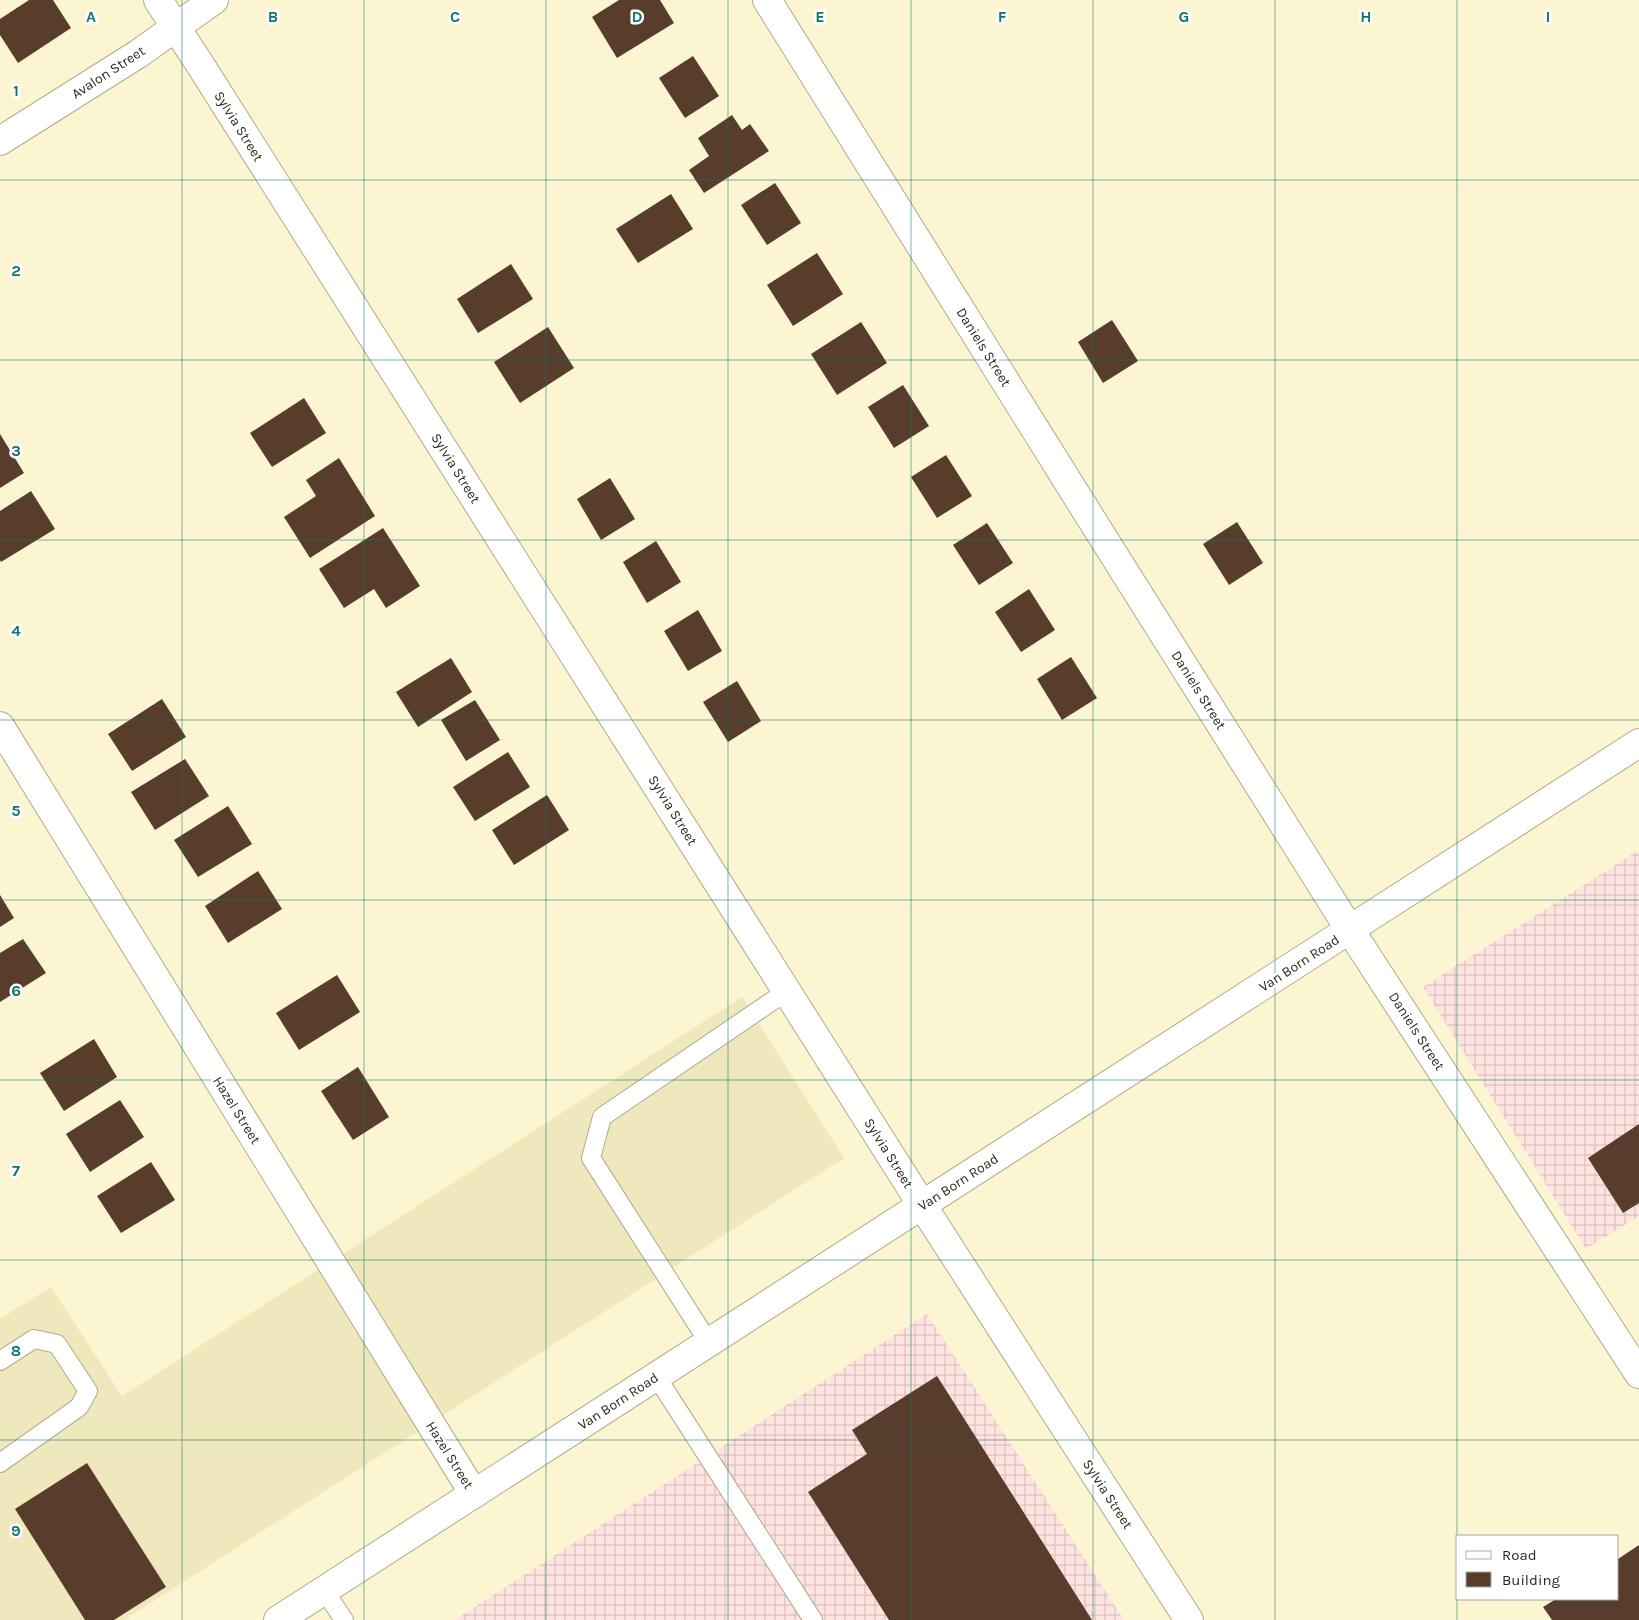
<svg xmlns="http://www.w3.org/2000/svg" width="1639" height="1620" viewBox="0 0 1639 1620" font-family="Karla,sans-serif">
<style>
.built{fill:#f0e8bd}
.industrial{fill:url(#industrial-grid)}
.building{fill:#583d2c}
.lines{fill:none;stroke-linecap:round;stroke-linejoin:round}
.service-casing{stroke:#b1ab89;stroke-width:20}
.minor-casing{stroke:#b1ab89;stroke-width:30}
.secondary-casing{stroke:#b1ab89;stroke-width:30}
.service{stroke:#fff;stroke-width:18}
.minor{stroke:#fff;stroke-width:28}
.secondary{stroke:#fff;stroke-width:28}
.grid{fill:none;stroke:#0f766e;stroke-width:1;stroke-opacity:0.55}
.labels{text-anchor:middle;stroke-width:5;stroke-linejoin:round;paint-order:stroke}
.street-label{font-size:14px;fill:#2a281a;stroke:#fff}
.grid-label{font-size:16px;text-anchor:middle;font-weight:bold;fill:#0f766e;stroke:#fff;stroke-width:5;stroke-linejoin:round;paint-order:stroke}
</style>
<defs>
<pattern id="industrial-grid" width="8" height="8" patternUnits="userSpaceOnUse" patternTransform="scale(1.25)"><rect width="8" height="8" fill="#fee3e0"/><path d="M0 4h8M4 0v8" fill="none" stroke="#dac3c0"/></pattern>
</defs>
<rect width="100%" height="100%" fill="#fcf5d1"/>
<path class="built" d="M742,997L844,1158L124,1620H0V1319L51,1287L122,1396Z"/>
<g class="industrial">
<path d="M1639,850V1216L1586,1249L1423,987Z"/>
<path d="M927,1314L1124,1620H455Z"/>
</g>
<g class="building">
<path d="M29,0H53L71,28L18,63L0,35V19Z"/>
<path d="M619,0H660L674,23L617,58L592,17Z"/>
<path d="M693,56L719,96L685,118L659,78Z"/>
<path d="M732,115L742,130L750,124L769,151L704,193L689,170L709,156L698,138Z"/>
<path d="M775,183L801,223L767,245L741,205Z"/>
<path d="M671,194L693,229L638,263L616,229Z"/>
<path d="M817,253L843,294L793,326L767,285Z"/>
<path d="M511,264L533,299L478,333L457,299Z"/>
<path d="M1112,320L1138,361L1103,383L1078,342Z"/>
<path d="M861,322L887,363L837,395L811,354Z"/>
<path d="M548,327L574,368L520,403L494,362Z"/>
<path d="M903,385L929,426L894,448L868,407Z"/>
<path d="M304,398L326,433L272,467L250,433Z"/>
<path d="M0,434L24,473L0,488Z"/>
<path d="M946,455L972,496L937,518L911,477Z"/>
<path d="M339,458L375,516L310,558L284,517L316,496L306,480Z"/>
<path d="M610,478L635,519L601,540L577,499Z"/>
<path d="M31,491L55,529L1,562L0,560V511Z"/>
<path d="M1237,522L1263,563L1229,585L1203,544Z"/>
<path d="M987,523L1013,563L979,585L953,545Z"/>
<path d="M383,528L420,586L386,608L374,589L344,608L319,569Z"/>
<path d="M656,541L681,582L647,603L623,562Z"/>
<path d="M1029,589L1055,630L1021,652L995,612Z"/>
<path d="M698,610L722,651L688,671L664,631Z"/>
<path d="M1071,657L1097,698L1062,720L1037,679Z"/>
<path d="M451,658L472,692L418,727L396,692Z"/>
<path d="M737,681L761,721L728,742L703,702Z"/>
<path d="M162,699L186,737L132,771L108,734Z"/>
<path d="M475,700L500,740L466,761L441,720Z"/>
<path d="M508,752L530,787L475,821L453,787Z"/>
<path d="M185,759L209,796L155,830L131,792Z"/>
<path d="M547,795L569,830L514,865L492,830Z"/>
<path d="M228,806L252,844L198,877L174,840Z"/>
<path d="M258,871L282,909L228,943L205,906Z"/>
<path d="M0,895L14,918L0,927Z"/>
<path d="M23,939L46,973L0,1002V953Z"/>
<path d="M337,975L360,1012L299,1050L276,1013Z"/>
<path d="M94,1039L117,1077L64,1111L40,1073Z"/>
<path d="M358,1067L389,1117L353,1140L321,1091Z"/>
<path d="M120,1100L144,1137L90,1172L66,1134Z"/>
<path d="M1639,1124V1203L1623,1213L1588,1158Z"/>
<path d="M151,1162L175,1200L121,1233L97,1196Z"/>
<path d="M937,1376L1092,1620H889L808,1492L867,1454L852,1430Z"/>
<path d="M87,1463L166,1587L114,1620H85L15,1509Z"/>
<path d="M1639,1545V1620H1552L1543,1607L1556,1599H1618V1559Z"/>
</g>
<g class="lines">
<g class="service-casing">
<g id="service">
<path d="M709,1343L591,1158L602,1117L787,991"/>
<path d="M0,1361L34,1339L57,1344L88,1391L79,1407L0,1463"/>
<path d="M656,1376L813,1620"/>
<path d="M324,1590L344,1620"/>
</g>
</g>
<g class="minor-casing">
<g id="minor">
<path d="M158,0L201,66L922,1205L1189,1620"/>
<path d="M767,0L1085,509L1350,930L1639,1374"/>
<path d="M0,141L138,54L214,0"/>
<path d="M0,726L474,1494"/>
</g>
</g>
<g class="secondary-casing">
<path id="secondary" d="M278,1620L1639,743"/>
</g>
<use href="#service" class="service"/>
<use href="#minor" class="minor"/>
<use href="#secondary" class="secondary"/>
</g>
<path class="grid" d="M182,0V1620M364,0V1620M546,0V1620M728,0V1620M911,0V1620M1093,0V1620M1275,0V1620M1457,0V1620M0,180H1639M0,360H1639M0,540H1639M0,720H1639M0,900H1639M0,1080H1639M0,1260H1639M0,1440H1639"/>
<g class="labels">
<g class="street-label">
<text transform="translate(108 72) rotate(-33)" y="5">Avalon Street</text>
<text transform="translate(239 126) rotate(58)" y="5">Sylvia Street</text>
<text transform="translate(984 347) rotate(58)" y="5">Daniels Street</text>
<text transform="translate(456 468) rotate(58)" y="5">Sylvia Street</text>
<text transform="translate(1199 690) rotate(58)" y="5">Daniels Street</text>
<text transform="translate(673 810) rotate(58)" y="5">Sylvia Street</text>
<text transform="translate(1299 963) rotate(-33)" y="5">Van Born Road</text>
<text transform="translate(1417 1031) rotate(57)" y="5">Daniels Street</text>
<text transform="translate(237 1110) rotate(58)" y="5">Hazel Street</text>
<text transform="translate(889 1153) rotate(58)" y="5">Sylvia Street</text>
<text transform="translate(958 1182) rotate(-33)" y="5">Van Born Road</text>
<text transform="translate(618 1401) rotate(-33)" y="5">Van Born Road</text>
<text transform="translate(450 1455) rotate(58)" y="5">Hazel Street</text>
<text transform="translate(1108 1494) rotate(57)" y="5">Sylvia Street</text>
</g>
</g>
<g class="grid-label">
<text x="91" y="22">A</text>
<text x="273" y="22">B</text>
<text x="455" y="22">C</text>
<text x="637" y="22">D</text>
<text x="820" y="22">E</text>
<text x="1002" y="22">F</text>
<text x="1184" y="22">G</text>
<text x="1366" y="22">H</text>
<text x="1548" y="22">I</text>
<text x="16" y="96">1</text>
<text x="16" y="276">2</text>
<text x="16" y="456">3</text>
<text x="16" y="636">4</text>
<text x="16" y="816">5</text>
<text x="16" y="996">6</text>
<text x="16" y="1176">7</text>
<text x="16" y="1356">8</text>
<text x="16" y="1536">9</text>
</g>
<rect x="1456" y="1535" width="162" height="65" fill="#ffffff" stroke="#aaa9a3"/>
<rect x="1466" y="1551" width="25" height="8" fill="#ffffff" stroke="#aaa9a3"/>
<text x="1502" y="1560" font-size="15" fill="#2a281a">Road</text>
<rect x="1466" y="1572" width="25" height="15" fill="#583d2c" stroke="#aaa9a3"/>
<text x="1502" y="1585" font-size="15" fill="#2a281a">Building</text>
</svg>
